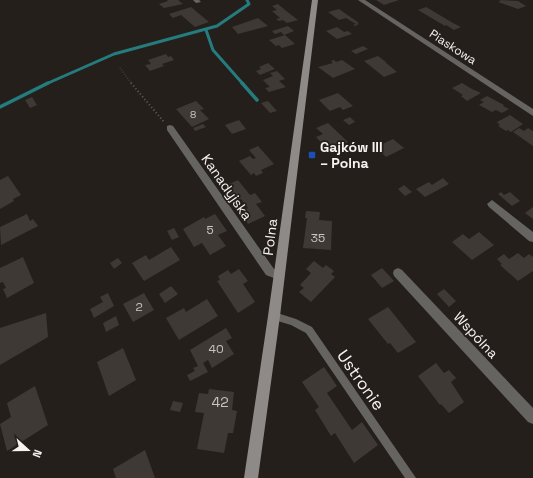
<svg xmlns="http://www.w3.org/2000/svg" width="533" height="478" viewBox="0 0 533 478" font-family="'Space Grotesk',sans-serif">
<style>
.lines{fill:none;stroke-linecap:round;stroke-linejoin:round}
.stream-far1{stroke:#247c7f;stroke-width:3}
.stream{stroke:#247c7f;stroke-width:3.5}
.building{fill:#3e3935}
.path-far1{stroke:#635e5b;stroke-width:1.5;stroke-dasharray:0.5 2;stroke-linecap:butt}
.path{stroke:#635e5b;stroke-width:2;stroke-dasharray:1 2.5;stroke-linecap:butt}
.lane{fill:#666461;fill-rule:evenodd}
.street{fill:#666461;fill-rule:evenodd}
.secondary{fill:#8e8a87;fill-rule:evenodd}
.transit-dot{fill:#1a4fb4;stroke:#241f1b;stroke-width:1.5}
.labels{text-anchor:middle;stroke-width:3.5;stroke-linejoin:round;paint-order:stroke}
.far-number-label{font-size:10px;fill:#c8c4c1}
.far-street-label{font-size:12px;fill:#f6f2f0;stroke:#241f1b}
.number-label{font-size:12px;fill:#c8c4c1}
.poi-label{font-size:14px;font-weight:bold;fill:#f6f2f0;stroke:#241f1b;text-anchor:start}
.street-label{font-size:14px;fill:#f6f2f0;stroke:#241f1b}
.near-number-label{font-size:14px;fill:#c8c4c1}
.near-street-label{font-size:17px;fill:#f6f2f0;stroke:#241f1b}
</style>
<rect width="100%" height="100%" fill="#241f1b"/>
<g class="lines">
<g class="stream-far1">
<path d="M206,30L213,50L243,84"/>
<path d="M46,84L114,54L217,26L249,4L247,0"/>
</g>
<g class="stream">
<path d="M242,83L257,100"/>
<path d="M0,107L48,83"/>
</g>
</g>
<g class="building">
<path d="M167,0H178L183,4L164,8L159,4L168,1Z"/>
<path d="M376,0H399L384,5Z"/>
<path d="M499,0L518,1L526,6L518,9L498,2L501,1Z"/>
<path d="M278,4L285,10L298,20L287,23L283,20L279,21L276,19L280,18L272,11L277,10L272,6Z"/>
<path d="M191,7L209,22L195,27L181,15L173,18L169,14Z"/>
<path d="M426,7L453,23L461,27L454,30L446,25L445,26L418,10Z"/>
<path d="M339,9L359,23H357L359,24L355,26L353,25L356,24L346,18L339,20L328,12Z"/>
<path d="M258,18L268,26L238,34L232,27Z"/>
<path d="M288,26L294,31L284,35L281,32L275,34L272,31Z"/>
<path d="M337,27L344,32L348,31L352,34L337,39L326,31Z"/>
<path d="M285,35L295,44L282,48L279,45L276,46L269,40Z"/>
<path d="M363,46L368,49L356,54L351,51Z"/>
<path d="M166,54L168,57L171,56L174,60L162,64L164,66L150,71L145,65L151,64L148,60Z"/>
<path d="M378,56L386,62H385L397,72L384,77L364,61Z"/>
<path d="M334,60L336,62L342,60L355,69L333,78L318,67L333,63L331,61Z"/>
<path d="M268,63L275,69L260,75L256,71L261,69L259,67Z"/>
<path d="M277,71L285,79L279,81L286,87L269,92L265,88L270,87L263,80L273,76L270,73Z"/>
<path d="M462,83L472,89L481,93L467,101L461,96L463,95L452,88Z"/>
<path d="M338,93L353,106L343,110L340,107L330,111L319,100Z"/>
<path d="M487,96L504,105L503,106L509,109L502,113L496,110L492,112L479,105L484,102L480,100Z"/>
<path d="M32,97L37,105L30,108L25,100Z"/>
<path d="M196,101L204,109L200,110L209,119L192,127L176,109Z"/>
<path d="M268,101L277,111L270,113L261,103Z"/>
<path d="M510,115L523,124L511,132L508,130L506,131L498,126L500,125L497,122Z"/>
<path d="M350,117L355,122L349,125L343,120Z"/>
<path d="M239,120L246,129L232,134L225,125Z"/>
<path d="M328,123L348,142L329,151L316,137L323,134L316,128Z"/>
<path d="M203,124L206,127L195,131L193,128Z"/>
<path d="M519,128L524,131L528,128L533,131V146L513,132Z"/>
<path d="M393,139L404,148L386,157L376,147Z"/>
<path d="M258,146L274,164L261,170L263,173L256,176L254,173L251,175L239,161L250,156L253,159L256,158L249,150Z"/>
<path d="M8,176L21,195L13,199L14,201L0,209V180Z"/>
<path d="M443,178L449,184L425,197L416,189L429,182L432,185Z"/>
<path d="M238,180L250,195L255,193L262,202L256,204L265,216L248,224L239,212L248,208L241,199L233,202L230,199L225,200L223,197L228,195L225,191L232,188L229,184Z"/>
<path d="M404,185L412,192L405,196L398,189Z"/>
<path d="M501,192L504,195L510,192L520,201L512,206L498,194Z"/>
<path d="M533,207V219L525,213Z"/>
<path d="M306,211L320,212L319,220L332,221L331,250L303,248L307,218H305Z"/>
<path d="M27,214L30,221L33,219L38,226L1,245L0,227Z"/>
<path d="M215,214L227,231L218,235L226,246L210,255L202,243L194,247L183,229L204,217L205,219Z"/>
<path d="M174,228L179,237L172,240L167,231Z"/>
<path d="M479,232L494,245L472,260L452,242L463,234L469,239Z"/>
<path d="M171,247L180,260L144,281L132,263L146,255L149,260Z"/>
<path d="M518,253L524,258L529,254L533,257V271L518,281L500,265L502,264L497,259L504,254L509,259Z"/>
<path d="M23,257L34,283L7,298L3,289L6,288L3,282L0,283V268Z"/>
<path d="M118,258L122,263L114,269L110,263Z"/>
<path d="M314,261L323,268L326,265L334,271L331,274L335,277L311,302L299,292L304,288L300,285L311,273L306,269Z"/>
<path d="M382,268L394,281L382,288L371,275Z"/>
<path d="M239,269L248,281L243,284L255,302L238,313L217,281L220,280L218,276L228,270L231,274Z"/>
<path d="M171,286L178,294L165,303L159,294Z"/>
<path d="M444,289L456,301L449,307L437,294Z"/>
<path d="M108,293L114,306L94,318L90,309L103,302L100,297Z"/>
<path d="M144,293L154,310L133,322L123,304Z"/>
<path d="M207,299L218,316L179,340L166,318L184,308L186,312Z"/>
<path d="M388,307L416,342L398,353L390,343L388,344L368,319Z"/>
<path d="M46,313L48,337L0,365V328Z"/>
<path d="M116,316L119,325L106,332L103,323Z"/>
<path d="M226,328L232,338L226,341L234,354L212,368L208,360L203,363L208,372L190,381L187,375L195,371L193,368L198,366L190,350Z"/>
<path d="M123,348L136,380L109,396L97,362Z"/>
<path d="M436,363L444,373L449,370L456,378L451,382L464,402L449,413L441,404L440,405L418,376Z"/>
<path d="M324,367L337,386L327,393L352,430L362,422L378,445L354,463L335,433L331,436L315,410L319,407L302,382Z"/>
<path d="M35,386L48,425L7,451L0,424L11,417L7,403Z"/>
<path d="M209,389L234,392L232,410L237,411L233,433H228L224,453L197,449L204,413L195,412L199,393L208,394Z"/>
<path d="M173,401L183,403L180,412L170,410Z"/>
<path d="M145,450L155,478H116L113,469Z"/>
</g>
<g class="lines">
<path class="path-far1" d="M120,68L132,84"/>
<path class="path" d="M131,83L164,122"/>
<path class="lane" d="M274,312L296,319L312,327L416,478H405L306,333L291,325L271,319L270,316L271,313Z"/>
<g class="street">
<path d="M193,0H199L201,2L196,3Z"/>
<path d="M358,0H365L533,109V116Z"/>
<path d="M170,125L173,126L274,269L283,272L284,275L283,278L279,280L266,275L167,130V126Z"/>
<path d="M492,200L533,232V242L529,241L489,207L487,204Z"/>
<path d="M398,268L402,270L533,408V424L528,422L394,276L393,273L394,270Z"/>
</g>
<path class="secondary" d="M312,0H318L280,316L258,478H244L268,316Z"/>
</g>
<rect class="transit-dot" x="308" y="151" width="8" height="8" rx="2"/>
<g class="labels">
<g class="far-number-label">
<text x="193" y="118">8</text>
</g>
<g class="far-street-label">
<text transform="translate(453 47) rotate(33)" y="4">Piaskowa</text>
</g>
<g class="number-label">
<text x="210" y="234">5</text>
<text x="318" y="242">35</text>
<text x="139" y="311">2</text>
<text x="216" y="353">40</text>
</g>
<g class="poi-label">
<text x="320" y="152">Gajków III<tspan x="320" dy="16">– Polna</tspan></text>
</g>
<g class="street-label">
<text transform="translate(227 187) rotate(55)" y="5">Kanadyjska</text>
<text transform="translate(270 237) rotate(-83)" y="5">Polna</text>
<text transform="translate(476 335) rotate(47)" y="5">Wspólna</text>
</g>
<g class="near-number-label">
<text x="220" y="407">42</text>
</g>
<g class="near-street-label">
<text transform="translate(361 380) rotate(55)" y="6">Ustronie</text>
</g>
</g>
<g transform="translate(28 450) rotate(111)" stroke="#241f1b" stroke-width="3" paint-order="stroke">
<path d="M0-3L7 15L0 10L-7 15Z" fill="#f6f2f0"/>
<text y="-6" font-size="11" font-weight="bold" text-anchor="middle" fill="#f6f2f0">N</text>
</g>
</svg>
